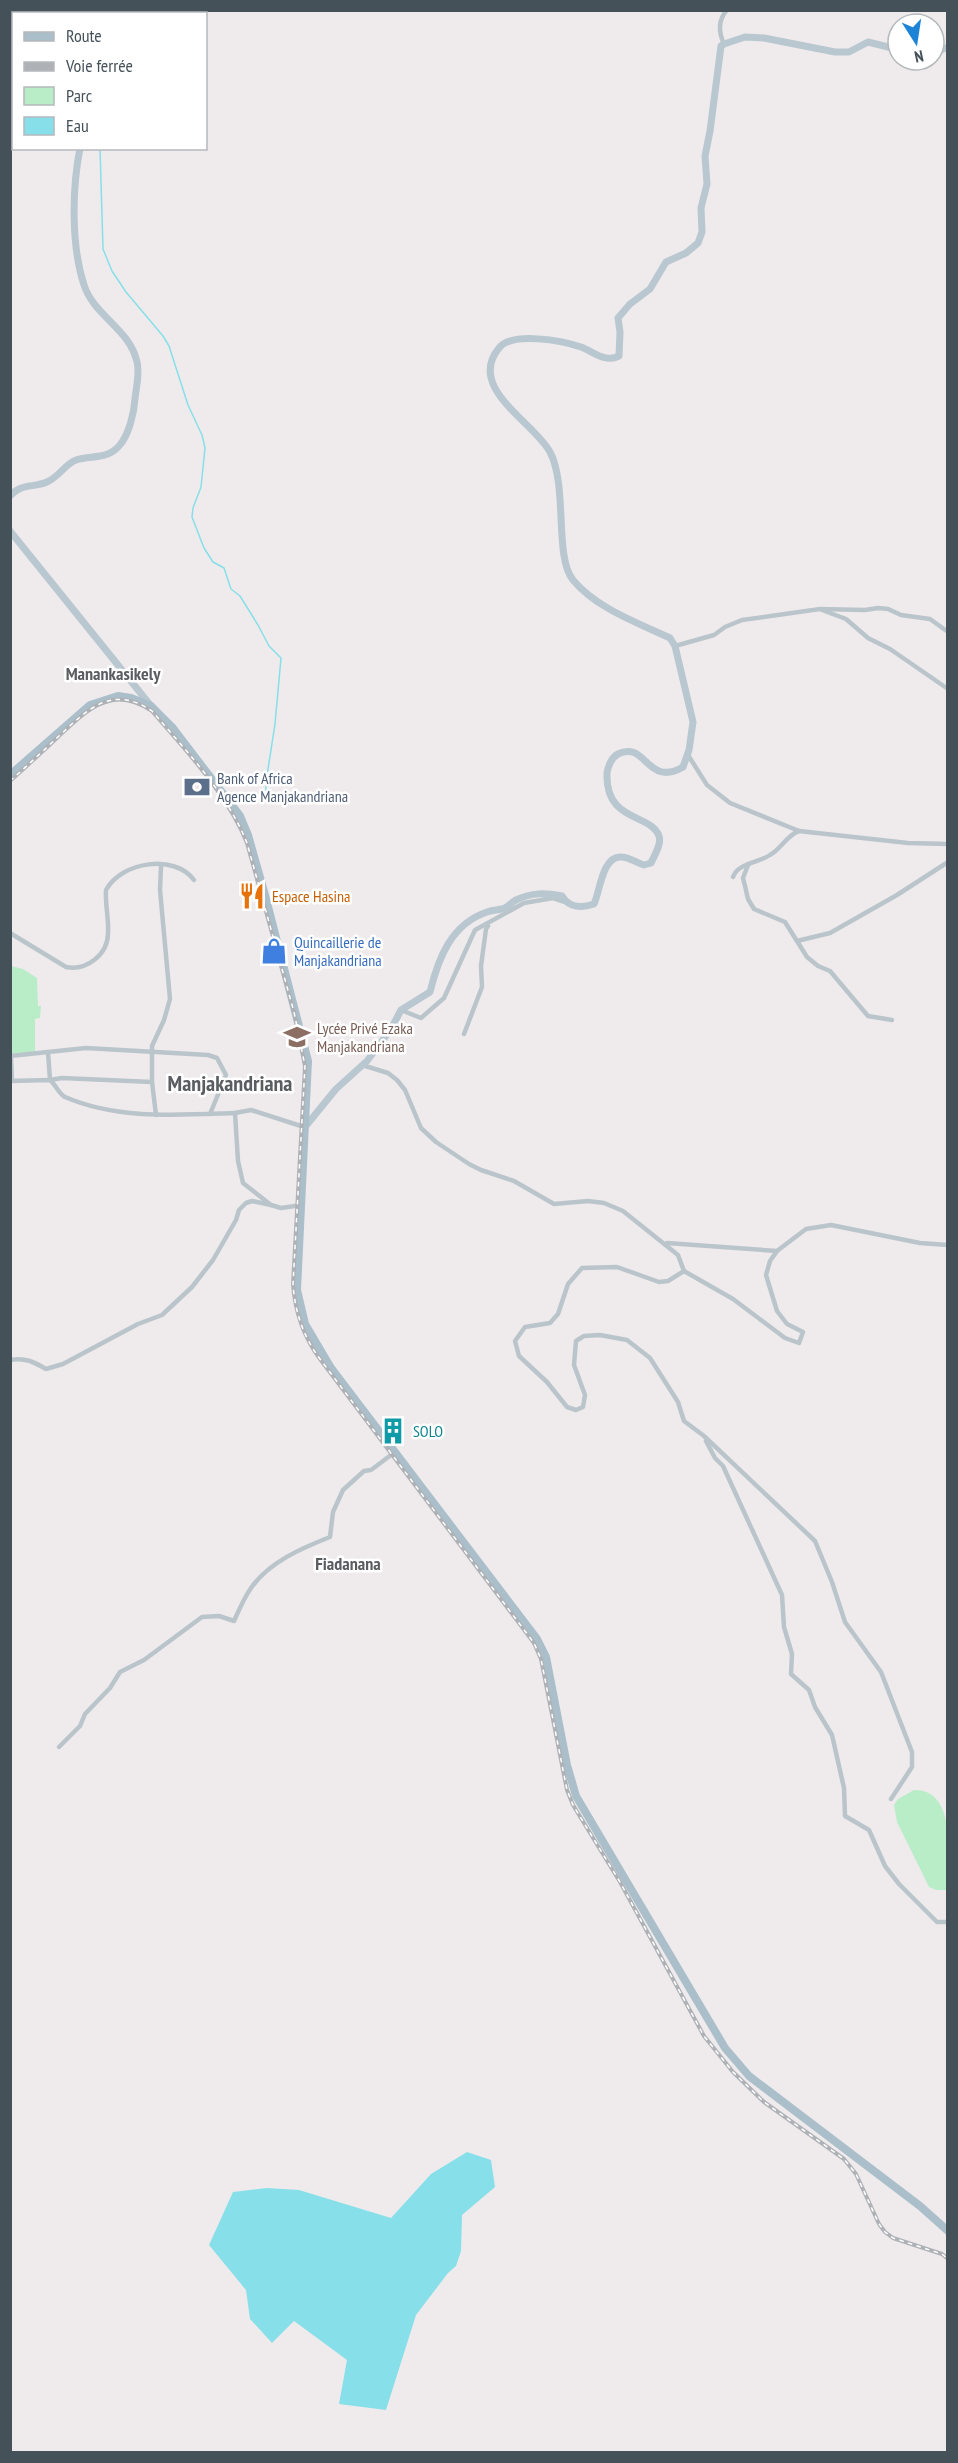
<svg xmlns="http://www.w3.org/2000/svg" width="958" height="2463" viewBox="0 0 958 2463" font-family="'PT Sans Narrow',sans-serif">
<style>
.green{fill:#b9edc8}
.water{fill:#87dfe9}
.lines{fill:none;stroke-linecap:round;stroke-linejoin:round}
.stream{stroke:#87dfe9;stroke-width:1.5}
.street{stroke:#bac5cb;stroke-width:4.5}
.secondary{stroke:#b9c7d0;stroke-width:7}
.primary{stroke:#abbfcb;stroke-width:8}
.rail-casing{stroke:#aeb2b6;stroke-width:4}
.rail{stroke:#fff;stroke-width:1.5;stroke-dasharray:4.5;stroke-linecap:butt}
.labels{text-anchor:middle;stroke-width:5;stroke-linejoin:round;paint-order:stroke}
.service-label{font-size:16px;fill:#4e5e75;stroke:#fff;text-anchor:start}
.food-label{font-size:16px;fill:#c56008;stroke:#fff;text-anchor:start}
.shop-label{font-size:16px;fill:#366cbe;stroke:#fff;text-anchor:start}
.education-label{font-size:16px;fill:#785e54;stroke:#fff;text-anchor:start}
.culture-label{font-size:16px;fill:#0d838f;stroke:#fff;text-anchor:start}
.neighbourhood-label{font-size:18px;font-weight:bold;fill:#595d60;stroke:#fff}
.district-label{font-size:22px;font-weight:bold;fill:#595d60;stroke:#fff}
</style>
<rect width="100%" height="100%" fill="#efebec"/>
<g class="green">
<path d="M11,966L23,969L37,978L38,1006H41L40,1018L35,1019V1052L11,1054Z"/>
<path d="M914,1790C958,1789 948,1860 947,1890H936L929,1887L897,1822L894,1805L898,1799Z"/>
</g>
<path class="water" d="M467,2152L491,2160L495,2187L462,2215L461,2251L456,2266L448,2273L416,2315L386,2410L339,2404L347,2360L294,2321L272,2343L250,2319L246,2290L209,2245L233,2192L267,2188L299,2190L391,2218L431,2174Z"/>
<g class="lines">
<g class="stream">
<path d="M31,10L36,14"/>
<path d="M100,148L103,249L112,271L126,292L163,336L169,346L188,405L202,435L205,448L201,487L193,508L192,517L204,548L213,562L224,568L231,589L240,596L258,625L269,646L281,658L275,724L266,782V800"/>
</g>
<g class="street">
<path d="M724,44C718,31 718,20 727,10"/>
<path d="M822,610L846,619L868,638L890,649L948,689"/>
<path d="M675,646L714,635L725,627L742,620L820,609L865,610L878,608L888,609L901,615L930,619L948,632"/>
<path d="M688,755L707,785L730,803L799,831L908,843L948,844"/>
<path d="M748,865L743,878L745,886L748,899L754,909L785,922L807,957L818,966L830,971L868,1016L892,1020"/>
<path d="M733,877C738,863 758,863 770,855C781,849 787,835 799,831"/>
<path d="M10,933L66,967C86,971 108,955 108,933C109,919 105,905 106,890C122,861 175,854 194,880"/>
<path d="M797,941L830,933L897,895L948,862"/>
<path d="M401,1010L421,1018L444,998L475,930L524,903L553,898L565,902"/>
<path d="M464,1034L482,987L481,966L486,929L488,926"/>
<path d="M48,1052L50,1080L62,1078L152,1082L156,1115"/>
<path d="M10,1056L86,1048L208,1055L217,1058L226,1075L210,1114"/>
<path d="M11,1056L12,1081"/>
<path d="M362,1065L388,1073L397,1080L405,1090L421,1128L436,1142L469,1164L481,1170L514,1181L554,1204L588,1201L604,1203L623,1211L678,1255L684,1271L668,1281L659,1282L617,1267L582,1268L568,1284L558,1314L550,1323L525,1327L515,1341L519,1356L547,1382L567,1407L576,1410L583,1407L585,1395L574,1365L576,1341L584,1336L600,1335L627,1340L650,1358L678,1402L684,1421L704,1436L815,1541L832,1582L845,1622L881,1672L912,1752V1767L891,1799"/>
<path d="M10,1081L50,1080C56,1085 59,1094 65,1097C118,1120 180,1115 235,1113L238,1161L243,1183L271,1205L281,1208L302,1205"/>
<path d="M152,1082V1046L164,1020L170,999L160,890L161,866"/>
<path d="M235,1113L251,1110L304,1127"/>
<path d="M667,1243L777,1251"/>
<path d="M684,1271L733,1299L785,1338L799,1343L803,1332L787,1324L777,1311L766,1275L770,1261L777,1251L806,1229L831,1225L920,1243L948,1245"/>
<path d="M10,1360C25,1357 34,1362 46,1369L63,1364L138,1324L162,1315L192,1287L213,1260L236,1220L239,1210L246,1203L252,1201L271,1205"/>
<path d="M706,1441L715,1458L723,1466L782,1595L784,1627L792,1654L791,1674L809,1690L815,1707L832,1735L844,1788L845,1816L869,1830L885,1866L899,1884L937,1922H948"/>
<path d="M59,1747L80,1726L85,1714L110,1688L120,1672L144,1660L202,1617L219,1616L234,1621C239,1610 244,1598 251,1588C269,1562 302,1548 330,1537L333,1512L343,1490L364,1471L371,1470L395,1452"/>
</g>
<g class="secondary">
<path d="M10,24L14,26"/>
<path d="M934,53L948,47"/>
<path d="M10,496C21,483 33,488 47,482C59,477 65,464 76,460C91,455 107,460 119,446C129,435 134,413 135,399C136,388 140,373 137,362C130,329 94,316 84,285C71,245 72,189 80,148"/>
<path d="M10,531L151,706"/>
<path d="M305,1127L336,1089L367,1061L391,1029L401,1010L430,992C438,959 451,924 487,912C492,910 500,910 505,908C509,906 512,902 516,900C532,892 546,893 562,896C569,908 582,908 594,904C600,892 602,856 621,857C629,857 637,863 644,865L651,863C654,856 662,844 659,836C651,813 605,823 607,773C608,766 612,757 618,754C646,740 647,788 683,767L689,750L693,722L675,646L670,638C638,623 596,608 573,580C554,557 568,486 550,452C534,422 466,388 499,348C512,331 563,341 581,347C594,352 605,363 619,356L620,332L618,318L630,304L650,289L666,262L686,253L698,243L702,232L701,208L707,184L705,156L710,131L721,46L724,44L745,37L764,38L835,52H849L868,42L892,48L898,51"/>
</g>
<path class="primary" d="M10,775L90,705L118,696L131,698L151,706L172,727L240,816L248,835L265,895L308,1061L297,1290L305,1324L331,1368L537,1639L546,1657L567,1765L576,1796L725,2048L749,2076L920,2206L948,2231"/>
<g class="rail-casing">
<path id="rail" d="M10,781C27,766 43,751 59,736C88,709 112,684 152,711C187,752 227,793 247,843L294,1012L305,1066L293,1284C295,1312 303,1336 320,1359L534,1643L541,1659L567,1790L573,1805L620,1882L704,2036L733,2072L764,2102L844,2159L856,2174L879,2224L885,2232L893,2238L942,2254L948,2259"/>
</g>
<use href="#rail" class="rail"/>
</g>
<defs>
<g id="bank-bare" transform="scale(2.07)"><path d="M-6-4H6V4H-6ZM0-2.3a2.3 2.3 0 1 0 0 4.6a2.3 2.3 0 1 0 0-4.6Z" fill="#5c6f8a" stroke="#fff" stroke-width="2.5" paint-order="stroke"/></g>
<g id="restaurant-bare" transform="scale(2.07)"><path d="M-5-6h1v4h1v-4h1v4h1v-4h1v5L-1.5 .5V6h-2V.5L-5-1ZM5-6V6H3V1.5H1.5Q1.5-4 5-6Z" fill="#e8710a" stroke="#fff" stroke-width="2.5" paint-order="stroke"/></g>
<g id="shop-bare" transform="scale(2.07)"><path d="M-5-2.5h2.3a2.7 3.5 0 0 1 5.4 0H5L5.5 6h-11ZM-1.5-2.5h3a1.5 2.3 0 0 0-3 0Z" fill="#3f7fe0" stroke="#fff" stroke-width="2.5" paint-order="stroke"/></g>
<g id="school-bare" transform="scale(2.07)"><path d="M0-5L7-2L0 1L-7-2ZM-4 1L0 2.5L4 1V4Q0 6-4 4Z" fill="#8d6e63" stroke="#fff" stroke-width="2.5" paint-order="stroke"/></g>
<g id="building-bare" transform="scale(2.07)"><path d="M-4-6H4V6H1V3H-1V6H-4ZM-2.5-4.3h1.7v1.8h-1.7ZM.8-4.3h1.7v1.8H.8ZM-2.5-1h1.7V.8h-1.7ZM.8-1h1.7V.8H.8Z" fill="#0f9aa8" stroke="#fff" stroke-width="2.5" paint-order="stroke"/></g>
</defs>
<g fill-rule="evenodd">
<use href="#bank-bare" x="197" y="787"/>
<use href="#restaurant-bare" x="252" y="896"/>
<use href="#shop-bare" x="274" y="951"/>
<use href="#school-bare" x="297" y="1037"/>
<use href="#building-bare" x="393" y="1431"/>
</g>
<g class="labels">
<g class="service-label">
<text x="217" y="784">Bank of Africa<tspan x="217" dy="18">Agence Manjakandriana</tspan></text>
</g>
<g class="food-label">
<text x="272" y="902">Espace Hasina</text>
</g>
<g class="shop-label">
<text x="294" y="948">Quincaillerie de<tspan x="294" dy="18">Manjakandriana</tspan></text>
</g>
<g class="education-label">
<text x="317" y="1034">Lycée Privé Ezaka<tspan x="317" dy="18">Manjakandriana</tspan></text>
</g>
<g class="culture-label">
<text x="413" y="1437">SOLO</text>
</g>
<g class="neighbourhood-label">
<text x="113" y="680">Manankasikely</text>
<text x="348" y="1570">Fiadanana</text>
</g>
<g class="district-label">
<text x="230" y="1091">Manjakandriana</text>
</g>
</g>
<rect width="958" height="2463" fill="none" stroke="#455158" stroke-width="24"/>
<rect x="12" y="12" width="195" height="138" fill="#ffffff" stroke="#b5b9bc" stroke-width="1.5"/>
<rect x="24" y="32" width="30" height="9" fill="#abbfcb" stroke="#b5b9bc" stroke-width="1.5"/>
<text x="66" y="42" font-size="18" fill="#455158">Route</text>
<rect x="24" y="62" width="30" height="9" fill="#aeb2b6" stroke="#b5b9bc" stroke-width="1.5"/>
<text x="66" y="72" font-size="18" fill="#455158">Voie ferrée</text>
<rect x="24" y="87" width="30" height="18" fill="#b9edc8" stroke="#b5b9bc" stroke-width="1.5"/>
<text x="66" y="102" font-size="18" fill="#455158">Parc</text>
<rect x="24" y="117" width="30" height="18" fill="#87dfe9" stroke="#b5b9bc" stroke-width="1.5"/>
<text x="66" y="132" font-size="18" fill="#455158">Eau</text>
<g transform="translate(916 42) rotate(168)"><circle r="28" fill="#ffffff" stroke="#b5b9bc" stroke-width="1.5"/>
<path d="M0-4.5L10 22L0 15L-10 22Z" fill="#1d83d7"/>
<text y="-9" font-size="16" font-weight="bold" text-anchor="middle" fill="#455158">N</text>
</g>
</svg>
